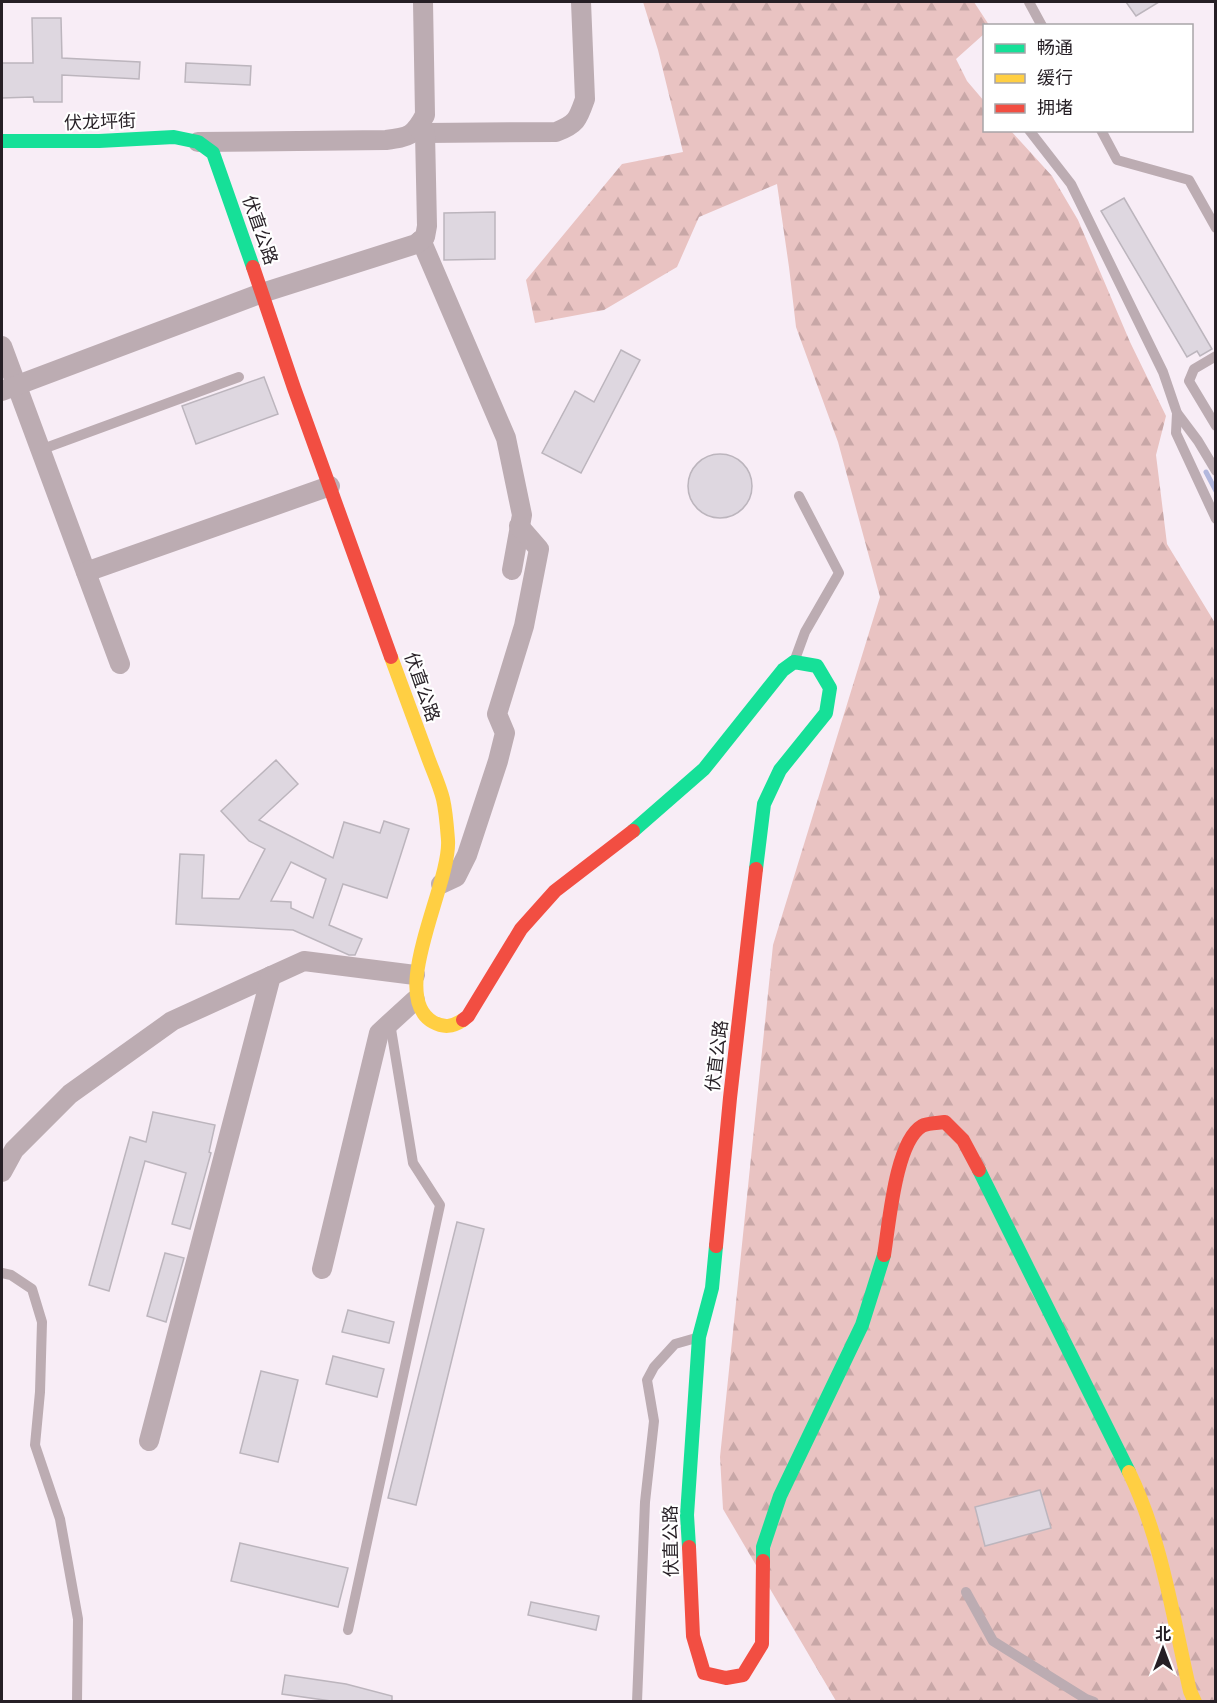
<svg xmlns="http://www.w3.org/2000/svg" width="1217" height="1703" viewBox="0 0 1217 1703" font-family="Barlow,'Noto Sans SC',sans-serif">
<style>
.forest{fill:url(#forest-firs)}
.lines{fill:none;stroke-linecap:round;stroke-linejoin:round}
.stream{stroke:#b2b7dd;stroke-width:5}
.building{fill:#ded7e0;stroke:#bcb5bd;stroke-width:1.5;fill-rule:evenodd}
.lane{stroke:#bcacb2;stroke-width:10}
.street{stroke:#bcacb2;stroke-width:20}
.fast{stroke:#16e098;stroke-width:14}
.slow{stroke:#ffcf43;stroke-width:14}
.jam{stroke:#f24e42;stroke-width:14}
.labels{text-anchor:middle;stroke-width:4.5;stroke-linejoin:round;paint-order:stroke}
.street-label{font-size:18px;fill:#261f25;stroke:#fff}
</style>
<defs>
<pattern id="forest-firs" width="22" height="20" patternUnits="userSpaceOnUse" patternTransform="scale(1.5)"><rect width="22" height="20" fill="#e9c3c2"/><path d="M5 1l3.5 6h-7zM16 11l3.5 6h-7z" fill="#c8a7a7"/></pattern>
</defs>
<rect width="100%" height="100%" fill="#f8edf6"/>
<path class="forest" d="M643,2H974L989,25L984,26V34L956,59L967,81L984,101V130L1011,131L1052,176L1078,220L1130,342L1166,416L1156,455L1167,544L1215,623V1701H836L723,1509L720,1457L773,945L880,597L838,442L796,327L789,267L777,184L699,217L677,267L604,310L535,323L526,280L622,164L683,152L658,50Z"/>
<g class="lines">
<path class="stream" d="M1206,472L1216,491"/>
</g>
<g class="building">
<path d="M1126,2H1159L1136,16Z"/>
<path d="M32,18H61L62,58L140,62L139,79L62,75V102H34L33,97L2,98V63H33Z"/>
<path d="M186,63L251,66L250,85L185,82Z"/>
<path d="M1124,198L1212,349L1200,356L1197,351L1187,357L1101,211Z"/>
<path d="M495,212V259L444,260V213Z"/>
<path d="M621,350L640,360L581,473L542,453L575,391L594,402Z"/>
<path d="M264,377L278,414L196,444L182,406Z"/>
<circle cx="720" cy="486" r="32"/>
<path d="M276,760L298,784L259,820L333,858L344,822L380,833L384,821L409,829L387,898L343,884L329,925L362,939L355,955H349L293,930L176,924L180,854L204,855L202,898L239,899L265,849L249,841L221,811ZM291,862L326,879L313,918L291,908V902L271,901Z"/>
<path d="M153,1112L215,1125L209,1152L211,1153L190,1229L172,1224L186,1173L145,1161L109,1291L89,1285L130,1137L146,1142Z"/>
<path d="M457,1222L484,1229L416,1505L388,1498Z"/>
<path d="M165,1253L184,1258L166,1322L147,1316Z"/>
<path d="M348,1310L394,1322L389,1343L342,1332Z"/>
<path d="M333,1356L384,1369L377,1397L326,1384Z"/>
<path d="M261,1371L298,1380L278,1462L240,1453Z"/>
<path d="M1040,1490L1051,1528L985,1546L975,1507Z"/>
<path d="M240,1543L348,1568L338,1607L231,1581Z"/>
<path d="M531,1602L599,1616L596,1630L528,1615Z"/>
<path d="M285,1675L346,1684L392,1696V1701H331L282,1694Z"/>
</g>
<g class="lines">
<g class="lane">
<path d="M1029,2L1042,26"/>
<path d="M1029,130L1071,184L1163,372L1177,413L1198,441L1216,471"/>
<path d="M1101,130L1117,160L1189,180L1216,228"/>
<path d="M1216,356L1194,369L1189,381L1216,426"/>
<path d="M1177,413L1176,433L1216,519"/>
<path d="M40,450L239,377"/>
<path d="M794,662L805,632L839,573L799,496"/>
<path d="M2,1273L11,1275L32,1289L42,1322L40,1392L35,1445L60,1519L78,1619L77,1702"/>
<path d="M966,1592L993,1641L1086,1699L1094,1702"/>
<path d="M348,1630L440,1205L413,1163L390,1023"/>
<path d="M637,1702L645,1502L654,1421L647,1380L654,1367L675,1344L696,1338"/>
</g>
<g class="street">
<path d="M425,133L556,132C577,124 578,119 585,99L581,2"/>
<path d="M198,142L386,140C409,137 414,136 425,115L423,2"/>
<path d="M421,240L506,438L522,515L512,570"/>
<path d="M2,346L120,664"/>
<path d="M2,391L262,293L416,244L425,237L427,226L425,133L418,128"/>
<path d="M86,572L330,486"/>
<path d="M441,884L456,877L467,855L498,761L505,733L497,714L524,626L539,549L519,526"/>
<path d="M2,1172L14,1150L70,1094L172,1021L304,961L415,975"/>
<path d="M322,1269L379,1033L415,1000"/>
<path d="M149,1441L271,976"/>
</g>
<g class="fast">
<path d="M2,141H99L174,137L198,142L213,153L253,267"/>
<path d="M633,831L704,769L783,670L794,662L817,666L830,688L826,713L780,770L764,804L756,869"/>
<path d="M979,1170L1129,1472"/>
<path d="M689,1547L687,1515L699,1337L712,1288L716,1246"/>
<path d="M763,1561V1547L780,1496L862,1325L884,1255"/>
</g>
<g class="slow">
<path d="M391,657C403,689 414,720 426,752C431,767 439,783 443,799C446,812 447,827 448,840C451,884 387,996 433,1022C444,1028 452,1027 463,1020"/>
<path d="M1129,1472C1162,1540 1173,1618 1190,1691L1195,1702"/>
</g>
<g class="jam">
<path d="M253,267L294,388L391,657"/>
<path d="M463,1020L468,1016L521,929L555,891L633,831"/>
<path d="M716,1246L730,1098L756,869"/>
<path d="M884,1255C889,1226 895,1142 922,1126C927,1123 939,1123 945,1122L963,1140L979,1170"/>
<path d="M689,1547L693,1636L704,1673L726,1678L743,1675L762,1644L763,1561"/>
</g>
</g>
<g class="labels">
<g class="street-label">
<text transform="translate(100 122) rotate(-2)" y="6">伏龙坪街</text>
<text transform="translate(260 230) rotate(71)" y="6">伏直公路</text>
<text transform="translate(422 687) rotate(71)" y="6">伏直公路</text>
<text transform="translate(717 1056) rotate(-83)" y="6">伏直公路</text>
<text transform="translate(671 1541) rotate(-91)" y="6">伏直公路</text>
</g>
</g>
<rect width="1217" height="1703" fill="none" stroke="#261f25" stroke-width="6"/>
<rect x="983" y="24" width="210" height="108" fill="#ffffff" stroke="#a8a5a8" stroke-width="1.5"/>
<rect x="995" y="44" width="30" height="9" fill="#16e098" stroke="#a8a5a8" stroke-width="1.5"/>
<text x="1037" y="54" font-size="18" fill="#261f25">畅通</text>
<rect x="995" y="74" width="30" height="9" fill="#ffcf43" stroke="#a8a5a8" stroke-width="1.5"/>
<text x="1037" y="84" font-size="18" fill="#261f25">缓行</text>
<rect x="995" y="104" width="30" height="9" fill="#f24e42" stroke="#a8a5a8" stroke-width="1.5"/>
<text x="1037" y="114" font-size="18" fill="#261f25">拥堵</text>
<g transform="translate(1163 1649)" stroke="#ffffff" stroke-width="4.5" paint-order="stroke">
<path d="M0-4.5L10 22L0 15L-10 22Z" fill="#261f25"/>
<text y="-9" font-size="16" font-weight="bold" text-anchor="middle" fill="#261f25">北</text>
</g>
</svg>
